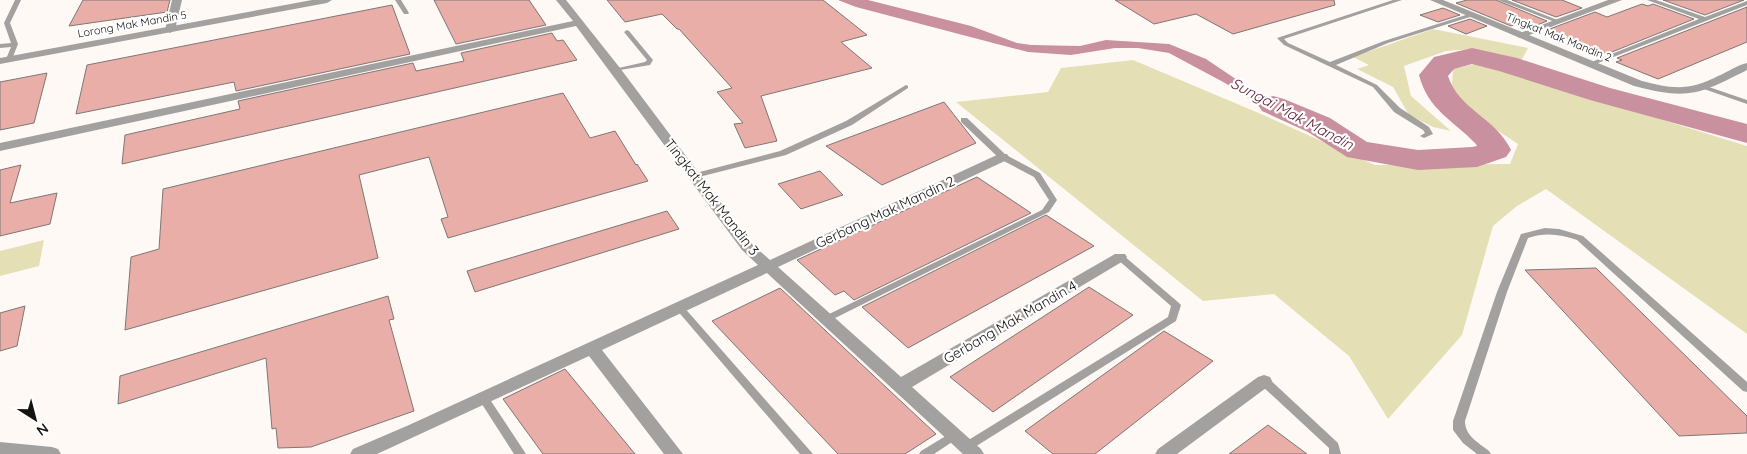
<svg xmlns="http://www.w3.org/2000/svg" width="1747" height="454" viewBox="0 0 1747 454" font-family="Quicksand,sans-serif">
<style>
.green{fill:#e5dfb5}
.water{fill:#c9909f}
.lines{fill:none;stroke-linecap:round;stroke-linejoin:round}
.river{fill:#c9909f;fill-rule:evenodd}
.building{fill:#e9aea7;stroke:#7d7776}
.service{fill:#a2a19f;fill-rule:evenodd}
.minor{fill:#a2a19f;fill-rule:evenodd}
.tertiary{fill:#a2a19f;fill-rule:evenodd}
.labels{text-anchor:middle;stroke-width:4.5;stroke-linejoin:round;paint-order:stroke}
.far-street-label{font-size:11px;fill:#151312;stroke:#fff}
.street-label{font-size:14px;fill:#151312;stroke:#fff}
.water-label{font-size:15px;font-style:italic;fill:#5d1932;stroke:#fff}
</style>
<rect width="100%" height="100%" fill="#fff9f6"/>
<g class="green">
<path d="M1433,29L1528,48L1519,65L1473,49L1446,51L1404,66L1411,96L1451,131L1433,127L1409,115L1393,87L1357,69L1369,65L1353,57Z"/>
<path d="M1133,60L1261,114L1375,165L1510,164L1518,144L1451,100L1453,69L1479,63L1747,146V334L1546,189L1517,206L1493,226L1462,335L1388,419L1349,356L1274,294L1203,301L956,102L1048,92L1061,68Z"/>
<path d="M44,240L39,266L0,276V251Z"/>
</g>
<path class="water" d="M838,0H868L971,26L1017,43L1031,45L1080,46L1106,40L1169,44L1206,59L1261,96L1304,115L1319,125L1297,119L1250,99L1225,83L1169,53L1138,48H1115L1071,55L1028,52L856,7Z"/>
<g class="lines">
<path class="river" d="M1472,48L1517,58L1610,88L1747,124V143L1590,100L1499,71L1472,64L1454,69L1448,76C1459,110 1495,117 1511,150L1506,157L1477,167L1418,170L1347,157L1308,132L1262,111L1258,105L1262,99L1273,96L1284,99L1330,118L1367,142L1418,150L1472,147L1477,146L1476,144C1453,120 1428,110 1419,75L1434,57Z"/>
</g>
<g class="building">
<path d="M83,0H170L167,12L69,26Z"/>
<path d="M434,0H529L546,25L456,44Z"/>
<path d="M607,0H823L867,35L841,42L872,68L761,96L777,141L745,148L734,124L743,123L717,92L732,88L679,29H677L662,14L625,22Z"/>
<path d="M1115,0H1334L1335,5L1233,34L1196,14L1154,24Z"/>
<path d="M1467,0H1496L1547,21L1535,26L1524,21L1511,26L1456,3Z"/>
<path d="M1512,0H1562L1582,8L1556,17Z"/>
<path d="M1663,0H1744L1705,15Z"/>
<path d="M1642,4L1648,6L1653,4L1694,19L1607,54L1547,30L1595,12L1607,17Z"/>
<path d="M392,5L410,54L236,91L234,82L76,114L87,65Z"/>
<path d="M1747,7V42L1658,79L1616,62L1622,60L1617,58Z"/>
<path d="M1443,8L1460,15L1438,22L1420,15Z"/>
<path d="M1470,19L1487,26L1466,34L1448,26Z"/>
<path d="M552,33L557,41L563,40L577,60L122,164L125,135L240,109L238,101L413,63L416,71L464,61L461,53Z"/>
<path d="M47,73L34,123L0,130V82Z"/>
<path d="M563,93L590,138L615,131L636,165L637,164L648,181L448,238L441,219L448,217L429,157L359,175L378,258L125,330L131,257L159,249L163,189Z"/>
<path d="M944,102L976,143L882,185L826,146Z"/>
<path d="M21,165L10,203L57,193L50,224L0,236V170Z"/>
<path d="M820,171L843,195L801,209L778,184Z"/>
<path d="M977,177L1031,213L854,300L844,291L835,295L797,260Z"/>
<path d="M667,211L679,229L475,292L467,271Z"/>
<path d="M1046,215L1094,246L908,348L862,307Z"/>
<path d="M1596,268L1747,416V433L1679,436L1525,270Z"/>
<path d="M1089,287L1133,315L993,412L950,377Z"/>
<path d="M780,288L936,434L905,454H838L712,321Z"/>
<path d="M388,296L394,319L389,320L414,411L311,447L278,448L276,428L272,429L266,358L118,404L120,376Z"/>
<path d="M25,306L17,346L0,351V313Z"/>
<path d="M1164,331L1213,361L1095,454H1053L1025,431Z"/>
<path d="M565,369L635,454H543L503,399Z"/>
<path d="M1268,425L1307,454H1229Z"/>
</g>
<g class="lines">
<g class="service">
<path d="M15,0H21L10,23L18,44L12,59L9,61L6,59L11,47L0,48V44L11,43L4,23Z"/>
<path d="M395,0H401L409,13L408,14H404Z"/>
<path d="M1393,0H1402L1284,39L1288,43L1330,62L1384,41L1469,14H1473V16L1388,43L1336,65L1377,85L1400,108L1429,127L1433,134L1424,138L1420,136L1425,133L1423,130L1394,112L1373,87L1284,45L1277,38Z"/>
<path d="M1498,0H1507L1560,21L1555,22Z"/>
<path d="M1647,0H1656L1705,17L1747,1V5L1593,65H1589V63L1699,19Z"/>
<path d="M627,30L629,31L653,60L650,65L614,71V69L645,62L647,60L624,32Z"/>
<path d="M906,85L908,86V88L852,125L786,155L695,178L691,176L692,174L780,151L846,121Z"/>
<path d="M1703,85L1747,100V104L1701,88L1699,87Z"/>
<path d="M961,118H967L1006,155L1040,173L1057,200L1049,212L829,321H823L821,319L823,317L1042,210L1049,200L1034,177L1000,159L961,122Z"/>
<path d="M1545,228L1559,229L1583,236L1747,382V392L1743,391L1577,240C1560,234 1545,232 1528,238L1507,292L1465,421C1465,436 1478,442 1489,451L1491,454H1477L1463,443L1453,430V421L1497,292L1521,234Z"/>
<path d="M1120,254L1123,255L1179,303L1181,305L1176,321L970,450L966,451L962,450L960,447L962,444L1168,317L1171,306L1117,259L1115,257L1117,255Z"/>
<path d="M679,304L682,305L813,454H800L676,309L674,307L676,305Z"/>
<path d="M1264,377L1268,378L1338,443L1341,454H1329V448L1260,384L1259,381L1260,378Z"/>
<path d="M483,394L487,395L526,454H514L478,398L479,395Z"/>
<path d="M954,431L958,432L960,435L958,438L934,454H919L921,451Z"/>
</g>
<g class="minor">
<path d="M172,0H182L175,30L170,33L165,30Z"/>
<path d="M556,0H566L620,68L752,244L770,260L999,154H1007L1009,157L1007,160L778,267L901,377L1115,254H1125L1127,257L1125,260L912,387L981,449L984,454H963L767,273L602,350L683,454H664L589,356L377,454H350L353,449L409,425L758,265L742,250L576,26L0,151V143L573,21Z"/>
<path d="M1608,0H1622L1524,37L1520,38L1515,35Z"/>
<path d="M1264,375L1270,377L1272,381L1270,385L1177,454H1155L1158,449L1258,377Z"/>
<path d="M0,442L52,447L58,449L61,454H0Z"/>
</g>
<g class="tertiary">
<path d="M312,0H332L327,3L0,64V58Z"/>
<path d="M1430,0H1443L1642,81C1672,89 1690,91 1718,76C1728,72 1737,65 1747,63V70C1698,95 1688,100 1634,86Z"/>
</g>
</g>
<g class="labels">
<g class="far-street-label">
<text transform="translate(132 24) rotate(-10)" y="4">Lorong Mak Mandin 5</text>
<text transform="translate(1559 37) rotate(22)" y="4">Tingkat Mak Mandin 2</text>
</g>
<g class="street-label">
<text transform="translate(712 197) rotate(52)" y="5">Tingkat Mak Mandin 3</text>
<text transform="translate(885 212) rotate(-25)" y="5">Gerbang Mak Mandin 2</text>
<text transform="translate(1010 322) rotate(-30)" y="5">Gerbang Mak Mandin 4</text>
</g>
<g class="water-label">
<text transform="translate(1292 114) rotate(28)" y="5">Sungai Mak Mandin</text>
</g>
</g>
<g transform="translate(35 419) rotate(144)" stroke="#ffffff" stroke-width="4" paint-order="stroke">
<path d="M0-4L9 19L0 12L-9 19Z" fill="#151312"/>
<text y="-8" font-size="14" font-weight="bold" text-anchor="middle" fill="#151312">N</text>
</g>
</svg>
